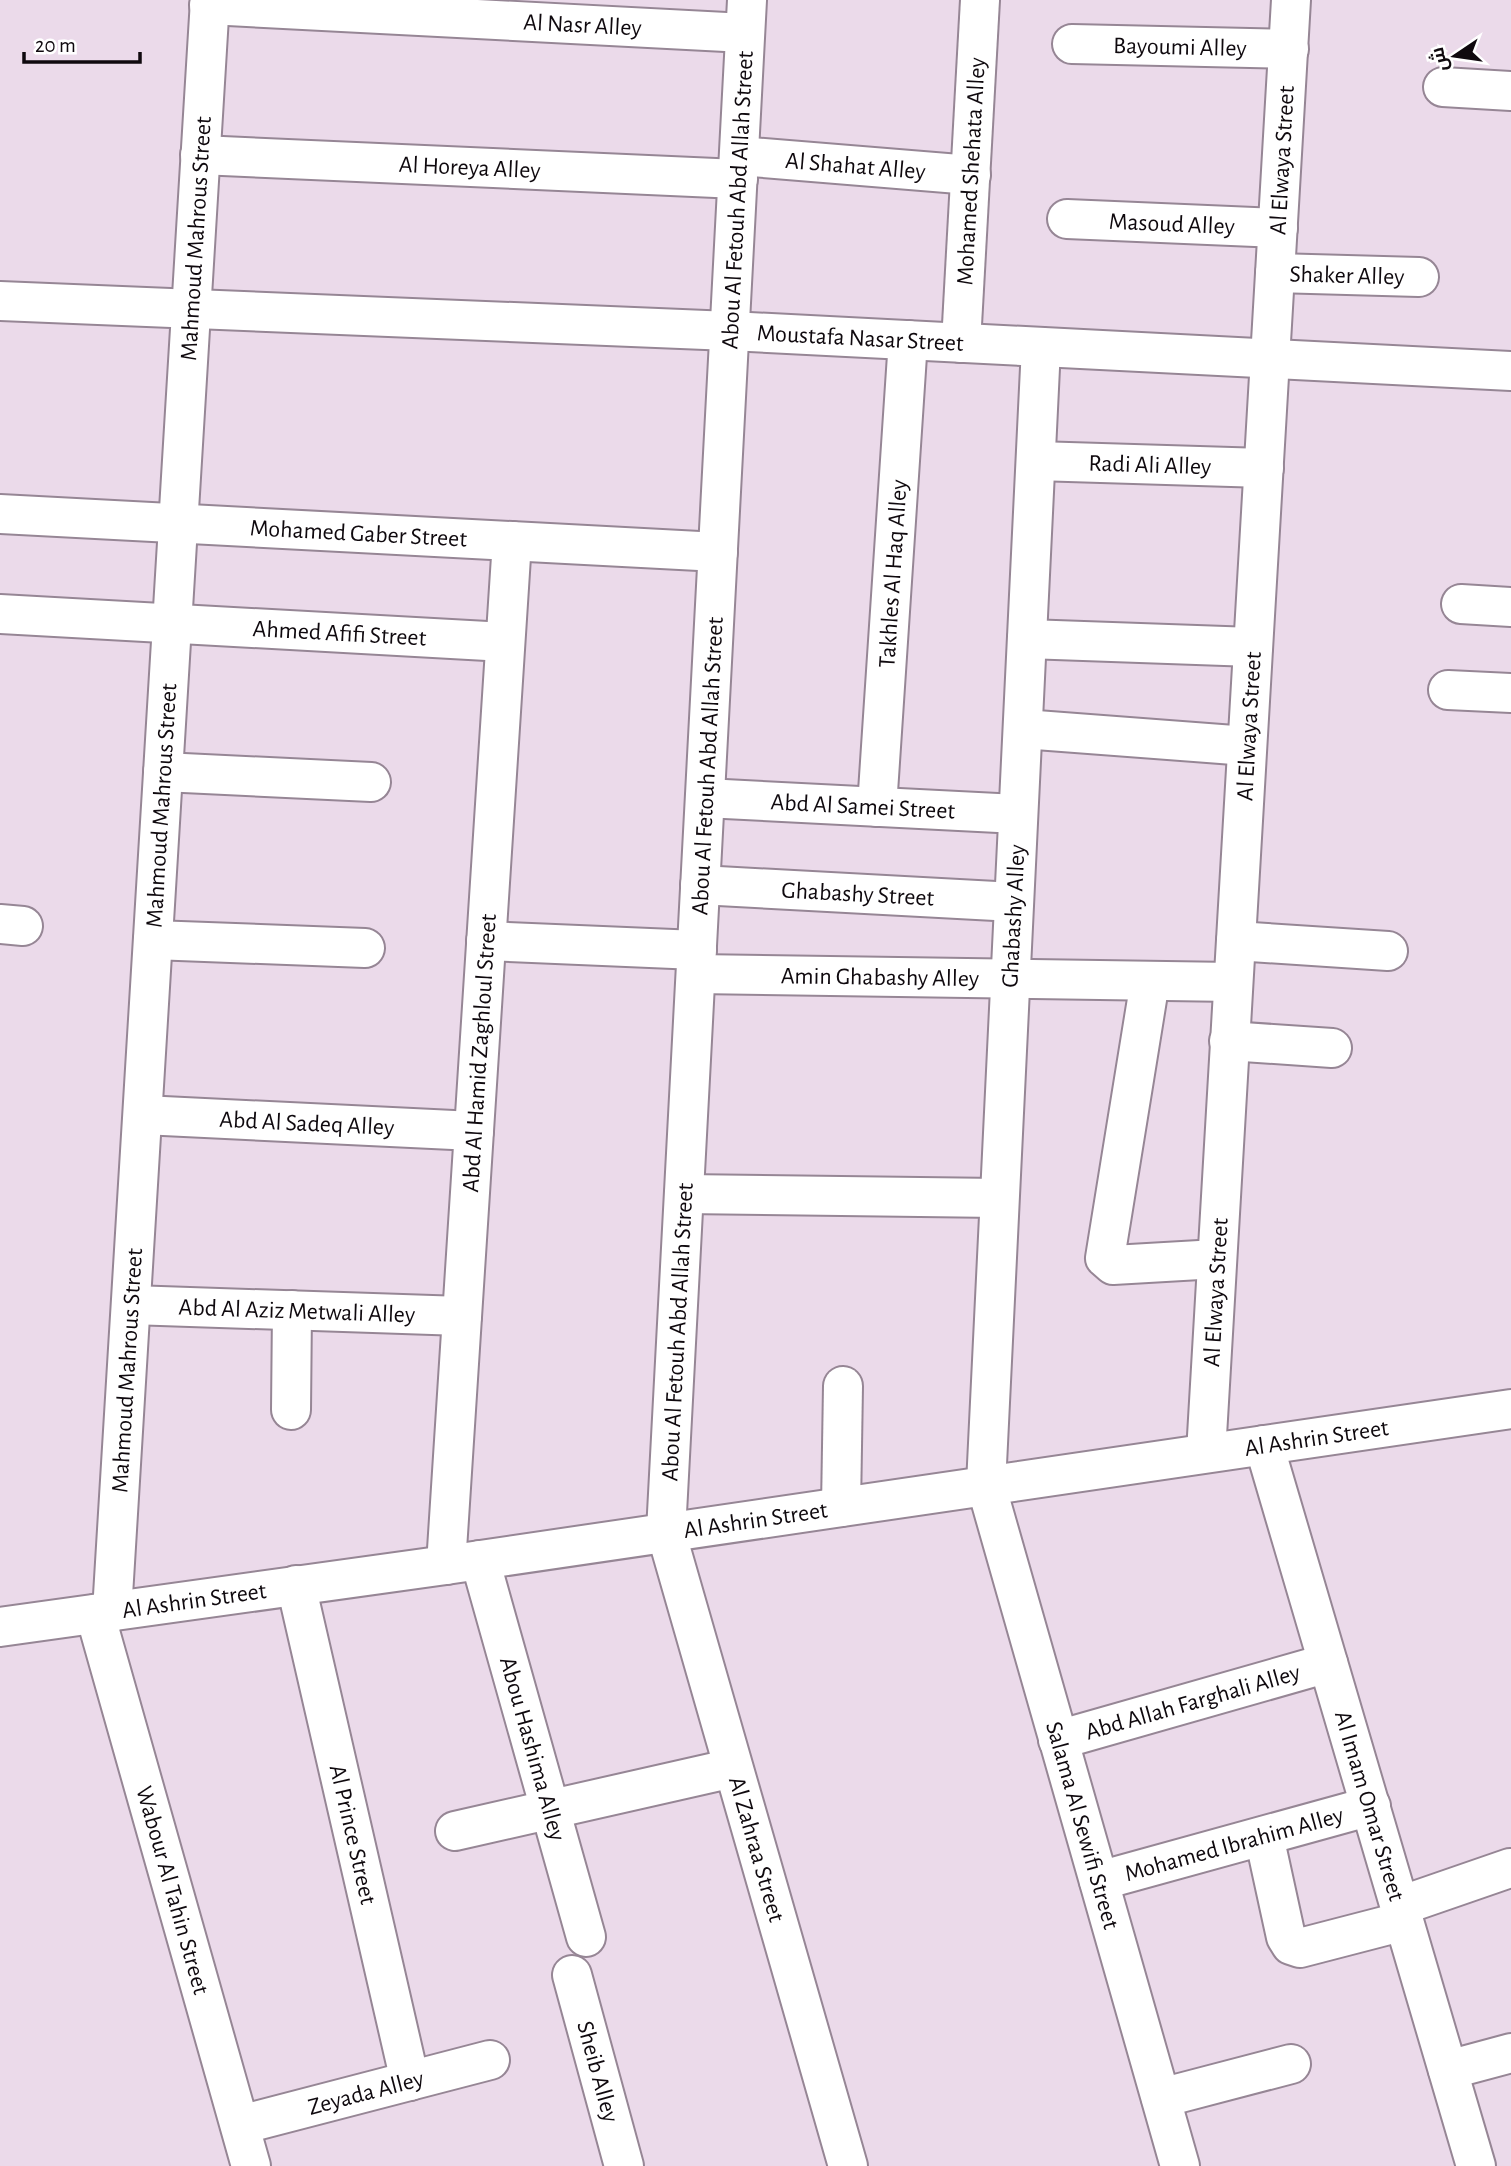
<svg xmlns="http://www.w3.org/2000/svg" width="1511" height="2166" viewBox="0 0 1511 2166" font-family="'Alegreya Sans',Cairo,sans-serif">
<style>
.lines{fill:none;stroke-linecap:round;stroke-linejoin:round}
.street-casing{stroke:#968695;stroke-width:42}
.secondary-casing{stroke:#968695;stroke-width:42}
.street{stroke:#fff;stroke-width:38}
.secondary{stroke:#fff;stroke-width:38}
.labels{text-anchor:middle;stroke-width:7;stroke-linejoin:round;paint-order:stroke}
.street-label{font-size:24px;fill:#0f090e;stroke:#fff}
</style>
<rect width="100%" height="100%" fill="#ebdaea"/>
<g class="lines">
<g class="street-casing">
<g id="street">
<path id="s1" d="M209,5L745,33"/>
<path id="s2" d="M1072,44L1289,49"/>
<path d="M1443,87L1511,91"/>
<path id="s3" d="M200,155L738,179"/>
<path id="s4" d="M739,156L971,175"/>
<path id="s5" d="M1067,219L1278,228"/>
<path id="s6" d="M1275,273L1419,277"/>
<path id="s7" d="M0,301L730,331L1511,371"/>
<path id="s8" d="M961,343L980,0"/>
<path id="s9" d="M1041,347L986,1485L1180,2166"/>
<path id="s10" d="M1036,461L1264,468"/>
<path id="s11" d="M0,514L718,552"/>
<path d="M1461,604L1511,607"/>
<path id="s12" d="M0,614L505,642"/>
<path d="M1027,639L1253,647"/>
<path d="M1448,690L1511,693"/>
<path d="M1023,729L1247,746"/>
<path d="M163,772L371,782"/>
<path id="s13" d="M705,798L1018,814"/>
<path id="s14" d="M877,807L908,340"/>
<path id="s15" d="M700,885L1014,902"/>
<path d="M0,924L23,926"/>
<path d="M153,940L365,948"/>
<path d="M486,941L697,950"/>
<path d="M1236,941L1388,951"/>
<path id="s16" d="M696,974L1233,982"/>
<path d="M1150,981L1105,1258L1113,1265L1217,1259"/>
<path d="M1229,1041L1332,1048"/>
<path id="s17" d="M143,1115L474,1131"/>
<path d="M684,1194L999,1198"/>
<path id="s18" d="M131,1305L462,1316"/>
<path d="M291,1410L292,1310"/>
<path id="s19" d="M1264,1445L1476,2166"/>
<path id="s20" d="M1206,1453L1291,0"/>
<path d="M841,1507L843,1386"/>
<path id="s21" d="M480,1560L586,1937"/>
<path id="s22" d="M446,1565L512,541"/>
<path id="s23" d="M296,1585L410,2081"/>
<path id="s24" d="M112,1612L210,0"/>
<path id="s25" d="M95,1614L251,2166"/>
<path id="s26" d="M1058,1740L1328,1663"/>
<path d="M455,1831L733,1768"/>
<path d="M1264,1836L1286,1937L1291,1945L1300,1948L1404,1921"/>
<path id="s27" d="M1099,1881L1371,1806"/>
<path d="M1400,1906L1510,1868"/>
<path id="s28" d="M572,1975L624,2166"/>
<path d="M1448,2070L1511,2053"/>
<path d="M1161,2098L1291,2064"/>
<path id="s29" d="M240,2125L490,2060"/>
</g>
</g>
<g class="secondary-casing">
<g id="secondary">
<path id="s30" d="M747,0L666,1532L848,2166"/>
<path id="s31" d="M0,1627L446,1565L1511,1409"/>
</g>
</g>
<use href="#street" class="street"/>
<use href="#secondary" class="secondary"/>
</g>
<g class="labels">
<g class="street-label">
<text dy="8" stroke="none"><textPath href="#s1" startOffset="374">Al Nasr Alley</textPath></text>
<text dy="8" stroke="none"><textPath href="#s2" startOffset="108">Bayoumi Alley</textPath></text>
<text dy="8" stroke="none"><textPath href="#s20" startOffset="1295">Al Elwaya Street</textPath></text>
<text dy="8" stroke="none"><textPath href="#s4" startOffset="117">Al Shahat Alley</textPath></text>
<text dy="8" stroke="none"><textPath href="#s3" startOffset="270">Al Horeya Alley</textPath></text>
<text dy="8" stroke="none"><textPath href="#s8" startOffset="172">Mohamed Shehata Alley</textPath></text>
<text transform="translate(737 200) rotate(-87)" y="8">Abou Al Fetouh Abd Allah Street</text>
<text dy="8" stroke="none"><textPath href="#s5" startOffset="105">Masoud Alley</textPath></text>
<text dy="8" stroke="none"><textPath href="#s24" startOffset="1376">Mahmoud Mahrous Street</textPath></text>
<text dy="8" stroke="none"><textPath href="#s6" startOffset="72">Shaker Alley</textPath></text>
<text dy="8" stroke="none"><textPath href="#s7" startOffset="861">Moustafa Nasar Street</textPath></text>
<text dy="8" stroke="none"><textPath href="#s10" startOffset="114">Radi Ali Alley</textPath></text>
<text dy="8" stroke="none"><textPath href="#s11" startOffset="359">Mohamed Gaber Street</textPath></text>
<text dy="8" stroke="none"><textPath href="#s14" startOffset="234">Takhles Al Haq Alley</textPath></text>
<text dy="8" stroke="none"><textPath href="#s12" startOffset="340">Ahmed Afifi Street</textPath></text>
<text dy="8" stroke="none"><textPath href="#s20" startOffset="728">Al Elwaya Street</textPath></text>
<text transform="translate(707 766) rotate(-87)" y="8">Abou Al Fetouh Abd Allah Street</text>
<text dy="8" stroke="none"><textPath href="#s24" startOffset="808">Mahmoud Mahrous Street</textPath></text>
<text dy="8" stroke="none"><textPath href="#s13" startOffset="158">Abd Al Samei Street</textPath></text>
<text dy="8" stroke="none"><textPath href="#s15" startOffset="158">Ghabashy Street</textPath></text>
<text transform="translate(1013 916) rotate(-87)" y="8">Ghabashy Alley</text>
<text dy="8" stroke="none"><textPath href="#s16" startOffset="184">Amin Ghabashy Alley</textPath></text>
<text dy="8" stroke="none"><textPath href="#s22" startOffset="513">Abd Al Hamid Zaghloul Street</textPath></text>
<text dy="8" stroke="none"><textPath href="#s17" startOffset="164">Abd Al Sadeq Alley</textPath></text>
<text dy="8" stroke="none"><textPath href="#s20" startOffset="161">Al Elwaya Street</textPath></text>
<text dy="8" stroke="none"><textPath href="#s18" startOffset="166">Abd Al Aziz Metwali Alley</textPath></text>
<text transform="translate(677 1332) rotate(-87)" y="8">Abou Al Fetouh Abd Allah Street</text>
<text dy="8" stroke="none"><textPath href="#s24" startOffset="242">Mahmoud Mahrous Street</textPath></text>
<text dy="8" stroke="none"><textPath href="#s31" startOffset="1330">Al Ashrin Street</textPath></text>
<text dy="8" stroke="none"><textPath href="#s31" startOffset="763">Al Ashrin Street</textPath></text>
<text dy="8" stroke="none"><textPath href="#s31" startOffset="196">Al Ashrin Street</textPath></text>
<text dy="8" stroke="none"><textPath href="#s26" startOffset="140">Abd Allah Farghali Alley</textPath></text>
<text dy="8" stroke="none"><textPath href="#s21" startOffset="196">Abou Hashima Alley</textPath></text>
<text dy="8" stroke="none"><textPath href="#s19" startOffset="376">Al Imam Omar Street</textPath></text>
<text dy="8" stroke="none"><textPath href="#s9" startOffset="1493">Salama Al Sewifi Street</textPath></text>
<text dy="8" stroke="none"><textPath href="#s23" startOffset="256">Al Prince Street</textPath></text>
<text dy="8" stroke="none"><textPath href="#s27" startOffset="140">Mohamed Ibrahim Alley</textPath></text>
<text dy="8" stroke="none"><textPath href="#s30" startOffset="1864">Al Zahraa Street</textPath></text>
<text dy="8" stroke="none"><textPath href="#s25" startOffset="287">Wabour Al Tahin Street</textPath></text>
<text dy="8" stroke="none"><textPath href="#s28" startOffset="100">Sheib Alley</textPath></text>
<text dy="8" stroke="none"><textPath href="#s29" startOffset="130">Zeyada Alley</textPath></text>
</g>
</g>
<g transform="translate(1455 56) rotate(257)" stroke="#ffffff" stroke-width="5" paint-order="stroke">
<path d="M0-5L12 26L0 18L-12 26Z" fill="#0f090e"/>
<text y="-10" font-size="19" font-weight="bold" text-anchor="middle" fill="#0f090e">ش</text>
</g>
<path d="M24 52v10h116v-10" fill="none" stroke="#0f090e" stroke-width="3.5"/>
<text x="35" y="52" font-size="21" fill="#0f090e" stroke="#ffffff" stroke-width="5" paint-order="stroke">20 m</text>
</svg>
